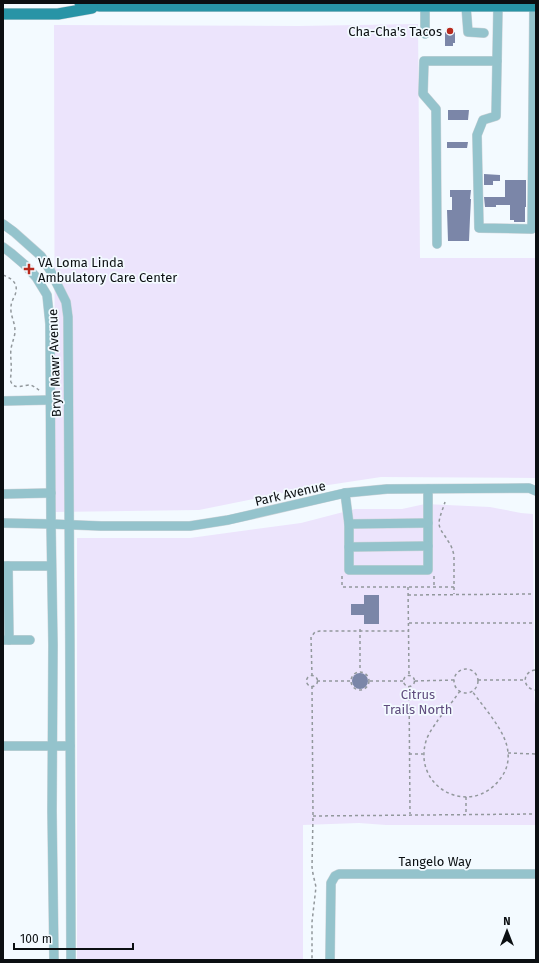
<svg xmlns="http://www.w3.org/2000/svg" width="539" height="963" viewBox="0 0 539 963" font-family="'Fira Sans',sans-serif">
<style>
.green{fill:#ece4fc}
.building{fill:#7b86a8}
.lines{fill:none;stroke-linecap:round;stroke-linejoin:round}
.minor-casing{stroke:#ced4d9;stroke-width:10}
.major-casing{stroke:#ced4d9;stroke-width:12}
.path{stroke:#92989c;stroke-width:1.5;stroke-dasharray:3 3;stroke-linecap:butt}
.minor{stroke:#94c3cc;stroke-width:9}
.major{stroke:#2894a6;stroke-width:11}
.poi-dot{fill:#b7291d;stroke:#f3faff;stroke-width:1.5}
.labels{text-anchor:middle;stroke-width:3.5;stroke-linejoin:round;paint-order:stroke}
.poi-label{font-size:13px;fill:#0b0f12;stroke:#f3faff;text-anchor:end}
.street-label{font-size:13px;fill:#0b0f12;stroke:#f3faff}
.park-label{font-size:13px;fill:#5e4b7d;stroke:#f3faff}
</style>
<rect width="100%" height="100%" fill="#f3faff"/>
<g class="green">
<path d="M418,24L420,258H536V478L381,477L302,489L199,510L55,512L54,25L298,26Z"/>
<path d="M425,504L490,507L521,513L533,514L534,694L536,715V825H386L359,823L303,825V960H77V538H190L301,523L355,509H402Z"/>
</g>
<g class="building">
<path d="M445,32H455V43H453V46H445Z"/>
<path d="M448,110H469L468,120H448Z"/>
<path d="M447,142H468L467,148H447Z"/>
<path d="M484,174L500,175V181H493V185H484Z"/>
<path d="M505,180H526V207H525V222H514V220H510V205H496V207H485L484,197H505Z"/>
<path d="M450,190H471L470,199H471L470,218L469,241H448L447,210H452V197H450Z"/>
<path d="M364,595H379V624H364V615H351V604H364Z"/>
<circle cx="360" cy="681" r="8"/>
</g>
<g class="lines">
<g class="minor-casing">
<g id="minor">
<path d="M466,6L468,32L484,33"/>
<path d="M498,6L496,116L483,120L477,135L479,228L532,229L534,6"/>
<path d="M425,34V6"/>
<path d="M3,224L14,232L41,256L50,270L66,302L68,317C70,531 70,746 71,960"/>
<path d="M437,244L436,109L423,94L424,61H497"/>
<path d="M3,247L11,253L25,265L36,277L47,295L50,324L51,524L53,645L52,811L54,960"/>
<path d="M3,401L50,400"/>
<path d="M345,493L349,524V570H428V489"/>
<path d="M3,494L51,493"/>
<path d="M3,523L51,524L101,526H190L228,520L345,493L387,489L529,488L536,491"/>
<path d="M349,524L428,523"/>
<path d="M349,547L428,546"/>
<path d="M3,566H51"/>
<path d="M8,566L9,640"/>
<path d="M4,640H30"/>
<path d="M3,746H70"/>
<path d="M330,960L331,883L335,876L339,874H536"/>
</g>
</g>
<g class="major-casing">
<g id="major">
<path d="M80,3L100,6H536"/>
<path d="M3,14H58L92,8"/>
</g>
</g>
<g class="path">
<path d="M3,275C13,279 19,284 15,295C13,299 11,303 11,307C10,315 15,322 15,331C15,337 12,342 11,349C10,357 12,365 11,373C11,376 10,379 11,382C15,391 25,384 31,385C35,387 38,389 41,392"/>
<path d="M342,576V587H454V556C453,550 451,545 448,541C445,535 440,531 439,524C439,517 443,509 445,502"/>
<path d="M434,576V586"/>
<path d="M408,587L409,675"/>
<path d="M454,587V594"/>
<path d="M408,595L534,594"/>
<path d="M409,623H535"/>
<path d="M360,629V671"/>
<circle cx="466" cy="681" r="12"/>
<path d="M535,670C522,672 522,688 535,690"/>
<circle cx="360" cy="681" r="9"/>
<circle cx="409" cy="681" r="5.5"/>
<circle cx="312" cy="681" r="5.5"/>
<path d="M312,676L311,637L315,632L320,631H409"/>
<path d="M478,680H525"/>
<path d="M317,681H351"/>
<path d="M370,681H404"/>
<path d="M415,681L454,680"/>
<path d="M312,686L313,816L312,867L313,874L316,887L312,922V960"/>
<path d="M409,686L410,814"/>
<path d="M460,691C453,701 445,711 438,720C434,726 428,734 426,741C412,788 471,818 500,779C506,772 509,762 508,753C507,732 484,708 472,691"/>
<path d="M508,753L536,754"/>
<path d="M409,754H423"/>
<path d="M466,797V815"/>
<path d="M313,816L536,814"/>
</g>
<use href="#minor" class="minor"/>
<use href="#major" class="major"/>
</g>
<g class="poi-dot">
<circle cx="450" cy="31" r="4"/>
<path d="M27 263h4v4h4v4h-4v4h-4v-4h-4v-4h4z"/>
</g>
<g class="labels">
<g class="poi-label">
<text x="442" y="36">Cha-Cha's Tacos</text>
<text x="38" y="267" text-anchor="start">VA Loma Linda<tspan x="38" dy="15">Ambulatory Care Center</tspan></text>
</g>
<g class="street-label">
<text transform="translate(54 363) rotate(-92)" y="5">Bryn Mawr Avenue</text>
<text transform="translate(290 493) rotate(-13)" y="5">Park Avenue</text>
<text x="435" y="866">Tangelo Way</text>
</g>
<g class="park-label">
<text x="418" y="699">Citrus<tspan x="418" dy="15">Trails North</tspan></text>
</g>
</g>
<rect width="539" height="963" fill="none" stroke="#0b0f12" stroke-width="8"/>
<g transform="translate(507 931)" stroke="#f3faff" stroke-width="3" paint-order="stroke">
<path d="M0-3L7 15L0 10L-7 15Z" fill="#0b0f12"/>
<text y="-6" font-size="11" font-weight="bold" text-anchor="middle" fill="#0b0f12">N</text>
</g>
<path d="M14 943v6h119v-6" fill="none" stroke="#0b0f12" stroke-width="2"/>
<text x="20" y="943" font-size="12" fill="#0b0f12" stroke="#f3faff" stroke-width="3" paint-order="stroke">100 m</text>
</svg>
